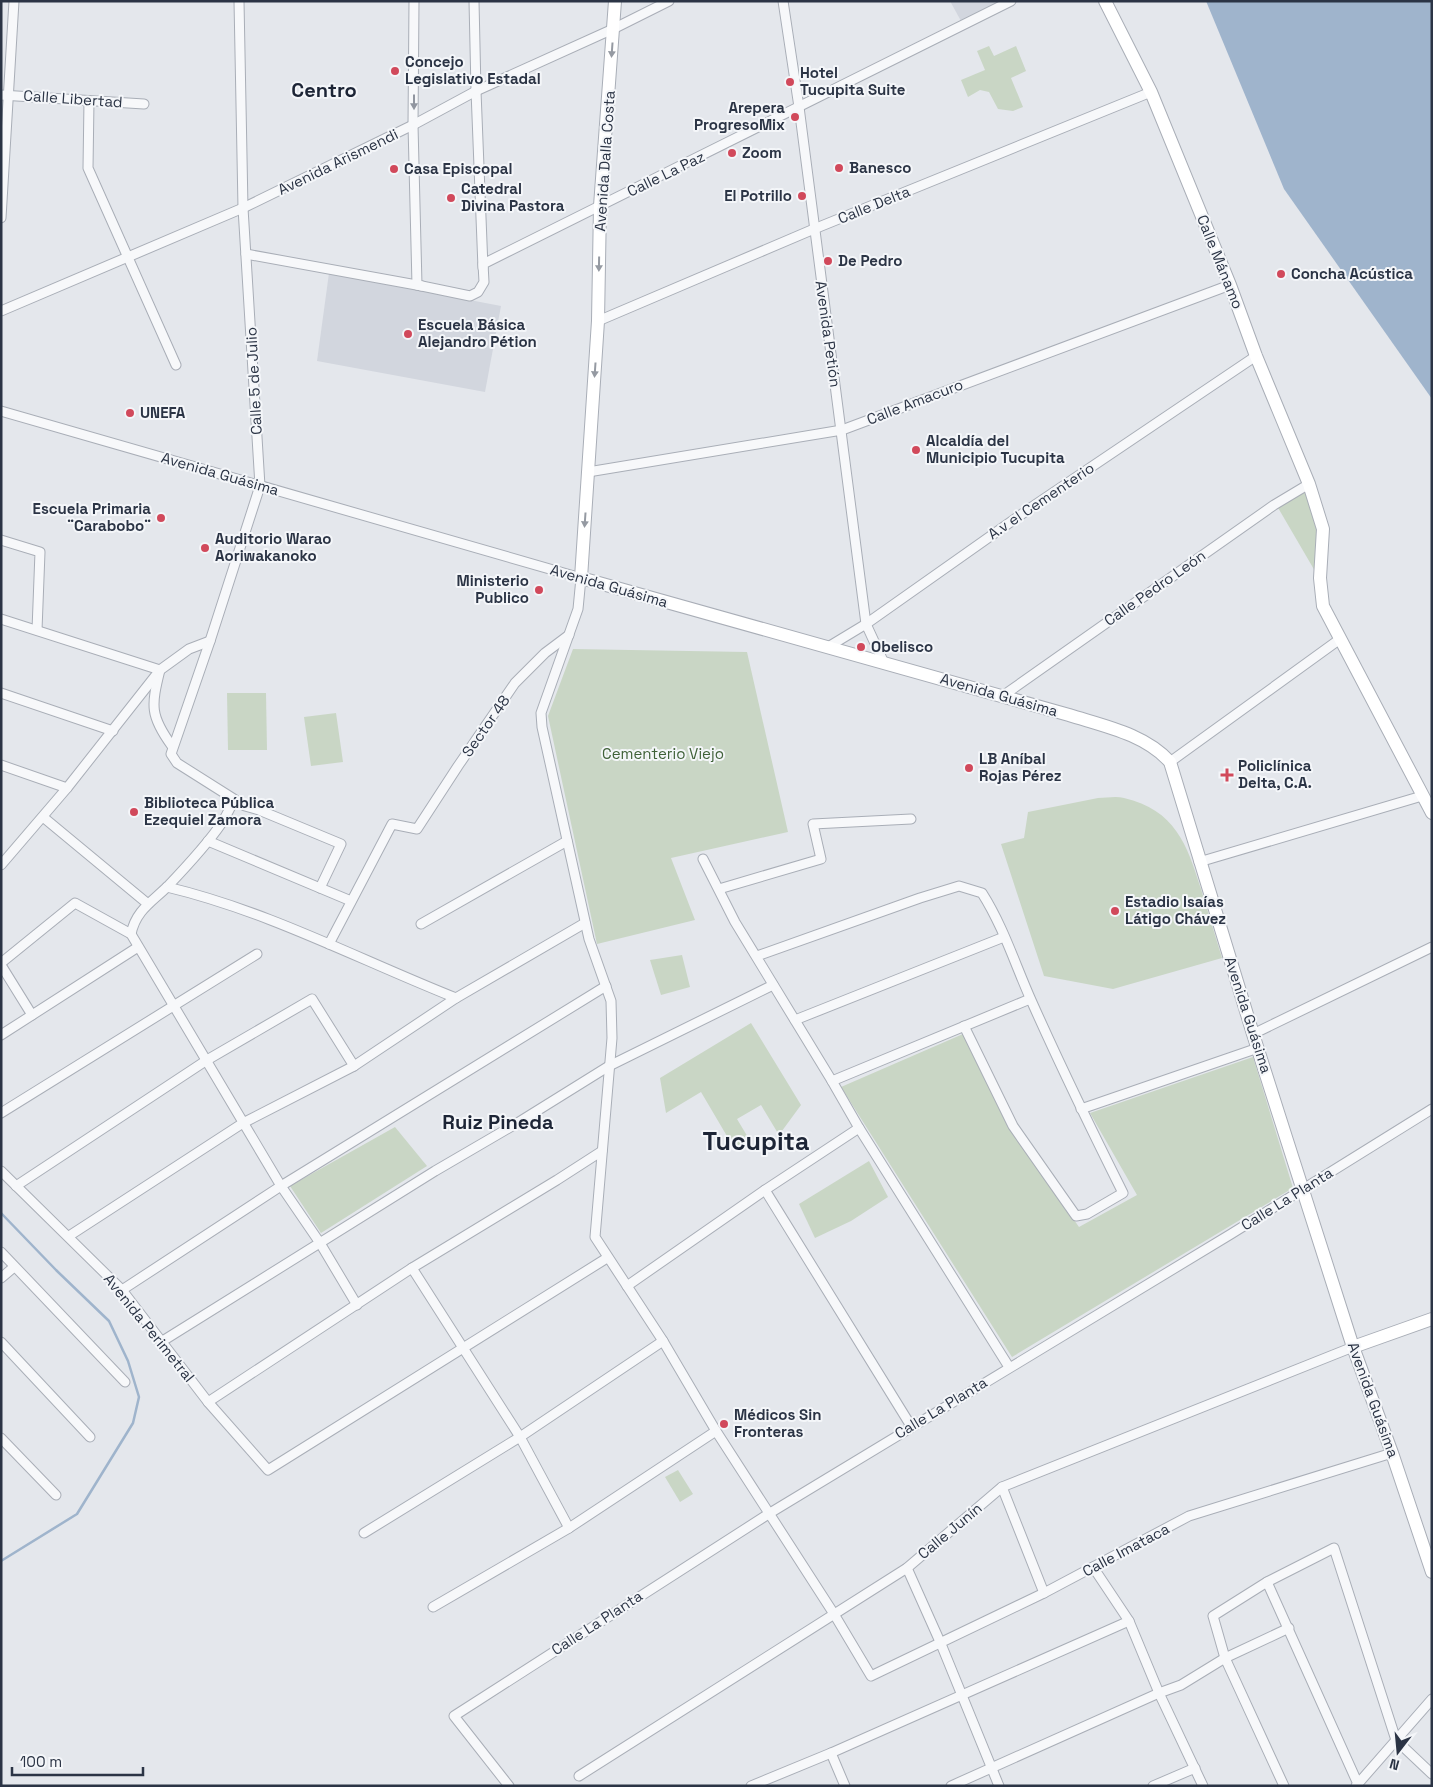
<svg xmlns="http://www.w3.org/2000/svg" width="1433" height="1787" viewBox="0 0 1433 1787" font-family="'Space Grotesk',sans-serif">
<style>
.built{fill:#d2d6de}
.green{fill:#c9d6c5}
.water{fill:#9fb4cc}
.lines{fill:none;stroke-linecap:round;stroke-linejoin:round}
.stream{stroke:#9fb4cc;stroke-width:2.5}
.street-casing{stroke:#a9aeb7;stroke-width:11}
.secondary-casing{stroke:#a9aeb7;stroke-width:14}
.street{stroke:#f7f8fa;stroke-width:9}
.secondary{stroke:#fff;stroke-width:12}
.oneway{fill:#959aa2}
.oneway2{fill:#9196a0}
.poi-dot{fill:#d1495b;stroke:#f4f6f9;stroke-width:2}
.labels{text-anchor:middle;stroke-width:4;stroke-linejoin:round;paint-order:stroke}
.poi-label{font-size:15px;font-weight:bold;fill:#2b3445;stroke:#f4f6f9;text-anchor:start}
.street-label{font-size:15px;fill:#2b3445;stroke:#f4f6f9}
.park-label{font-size:15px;fill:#3f6138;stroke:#f4f6f9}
.district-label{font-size:20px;font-weight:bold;fill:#1d2536;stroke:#f4f6f9}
.town-label{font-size:25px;font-weight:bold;fill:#1d2536;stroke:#f4f6f9}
</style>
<rect width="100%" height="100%" fill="#e4e7ec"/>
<g class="built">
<path d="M950,1H999L961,21Z"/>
<path d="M329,273L501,306L485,392L317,361Z"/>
</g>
<g class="green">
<path d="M989,46L994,56L1016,46L1026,71L1011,78L1023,107L1013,111L998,109L989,92L980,90L968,97L961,80L985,70L977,51Z"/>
<path d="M1309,484L1323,529L1319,578L1277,506Z"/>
<path d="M573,649L747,652L788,832L671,858L695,920L597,944L548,716Z"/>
<path d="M227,693H266L267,750H228Z"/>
<path d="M336,713L343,762L311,766L304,717Z"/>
<path d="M1098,798C1106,798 1116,796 1124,798C1175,810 1187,844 1201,889C1208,912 1215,935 1222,958L1113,989L1044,976L1001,844L1024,838L1028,812Z"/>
<path d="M682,955L690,987L661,995L650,960Z"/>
<path d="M751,1023L801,1105L779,1135L761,1105L737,1119L749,1139L734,1148L701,1092L666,1113L660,1078Z"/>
<path d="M963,1034L1009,1127L1079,1227L1137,1195L1090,1113L1253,1057L1293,1188L1012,1357L841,1087Z"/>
<path d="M395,1127L427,1166L321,1233L290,1186Z"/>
<path d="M869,1161L888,1197L851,1221L815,1238L799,1204Z"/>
<path d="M678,1470L693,1494L680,1502L665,1477Z"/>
</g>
<path class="water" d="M1206,1H1432V399L1284,189Z"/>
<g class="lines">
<path class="stream" d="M1,1213L56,1270L109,1321L128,1361L139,1397L133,1423L77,1514L1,1561"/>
<g class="street-casing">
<g id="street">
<path d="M239,1L243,208L260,486L210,641L171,754L177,763L245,806L259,810L341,844L320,888"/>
<path d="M414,1L413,125L417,285L470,296L478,292L484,282L483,264L1011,1"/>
<path d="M474,1L476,91L483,268"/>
<path d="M783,1L799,107L866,624L884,663"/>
<path d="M1,95L144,104"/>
<path d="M89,101L88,168L176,365"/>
<path d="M1,218L14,1"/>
<path d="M246,254L422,286"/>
<path d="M1,311L243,208L413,125L476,91L613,29L669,1"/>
<path d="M598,321L814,229L1151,92"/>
<path d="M1,411L581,578L578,609L541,713L542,727L589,939L611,1001L612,1038L595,1237L663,1341L716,1431L834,1614L871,1676L1044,1593L1189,1516L1392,1453"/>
<path d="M588,472L842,430L1230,285"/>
<path d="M1,540L40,552L37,630"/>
<path d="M1,619L160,670C151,706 150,716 172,746"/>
<path d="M828,647L866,624L1029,509L1256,356"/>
<path d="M1,693L113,731"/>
<path d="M1004,695L1274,505L1309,484"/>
<path d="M1170,762L1340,639"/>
<path d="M1,765L67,788"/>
<path d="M43,817L148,904"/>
<path d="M208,841L351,901"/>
<path d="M703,859L735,922L832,1081L859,1128L1009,1367"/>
<path d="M1199,862L1422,796"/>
<path d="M1,865L67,788L160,670L189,649L210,641"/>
<path d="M167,887C268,911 360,960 456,998"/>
<path d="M719,889L821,859L813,824L911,819"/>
<path d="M421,924L567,841"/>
<path d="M131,934C136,910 152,902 168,886C186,867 206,846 221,824C226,817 230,808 234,800"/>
<path d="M329,944L392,824L417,829L458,766L515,683L545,653L569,635"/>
<path d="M757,956L920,898L959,886L982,893C1003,926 1015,964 1031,1000C1060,1065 1091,1129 1123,1193L1087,1214L1076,1216L1013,1126L964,1026"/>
<path d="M1,963L75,903L131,934L281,1186L320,1243L357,1305"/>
<path d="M1,965L32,1015"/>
<path d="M795,1020L1004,937"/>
<path d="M1253,1034L1432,947"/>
<path d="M1,1035L138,947"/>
<path d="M832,1081L1030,999"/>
<path d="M1081,1109L1258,1048"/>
<path d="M1,1113L257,954"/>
<path d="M1,1171L122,1290L208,1402L268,1470L607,1258"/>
<path d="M16,1186L207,1060L312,999L354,1066"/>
<path d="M765,1190L911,1426"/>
<path d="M69,1236L243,1123L354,1066L456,998L585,923"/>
<path d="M1,1252L125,1382"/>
<path d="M412,1268L520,1437L569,1528"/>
<path d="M1,1278L14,1267"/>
<path d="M627,1286L765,1190L859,1128"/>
<path d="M122,1290L281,1186L606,986"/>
<path d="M1,1342L90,1437"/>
<path d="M161,1342L435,1171L519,1122L609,1066L773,985"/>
<path d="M208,1402L412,1268L557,1180L602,1151"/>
<path d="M1,1438L56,1495"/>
<path d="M1002,1487L1044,1593"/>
<path d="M364,1533L520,1437L663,1341"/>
<path d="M1093,1567L1129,1621L1159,1693L1203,1786"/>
<path d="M907,1568L941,1644L999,1786"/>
<path d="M1267,1582L1358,1784"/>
<path d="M433,1607L569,1528L716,1431"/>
<path d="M831,1753L845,1786"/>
<path d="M579,1776L907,1568L1002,1487L1353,1347"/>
<path d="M509,1786L454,1716L770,1513L1231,1234L1432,1109"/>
<path d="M751,1786L831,1753L1129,1621"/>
<path d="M951,1786L1159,1693L1181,1685L1225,1658L1289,1628"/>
<path d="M1153,1786L1195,1768"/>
<path d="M1284,1786L1225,1658L1213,1616L1267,1582L1334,1548L1396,1740L1432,1774"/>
<path d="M1356,1786L1432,1699"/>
</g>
</g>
<g class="secondary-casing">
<g id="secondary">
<path d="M615,1L600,206L598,321L581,578L1069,715C1104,726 1145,734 1170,762L1253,1034L1353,1347L1392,1453L1432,1572"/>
<path d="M1105,1L1151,92L1230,285L1256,356L1309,484L1323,529L1320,578L1323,606L1432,813"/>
<path d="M1353,1347L1432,1319"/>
</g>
</g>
<use href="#street" class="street"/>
<use href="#secondary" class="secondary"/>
</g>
<defs><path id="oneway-solid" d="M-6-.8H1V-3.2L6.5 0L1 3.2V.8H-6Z" transform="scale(1.25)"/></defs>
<g class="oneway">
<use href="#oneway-solid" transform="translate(612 50) rotate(94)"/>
<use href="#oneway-solid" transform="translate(599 264) rotate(91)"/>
<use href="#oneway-solid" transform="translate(595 370) rotate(94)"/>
<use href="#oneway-solid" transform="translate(585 520) rotate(94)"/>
</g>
<use class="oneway2" href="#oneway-solid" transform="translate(414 102) rotate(90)"/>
<g class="poi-dot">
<circle cx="395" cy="71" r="5"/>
<circle cx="790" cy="82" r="5"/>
<circle cx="795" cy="117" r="5"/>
<circle cx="732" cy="153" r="5"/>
<circle cx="839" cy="168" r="5"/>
<circle cx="394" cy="169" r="5"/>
<circle cx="802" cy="196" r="5"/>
<circle cx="451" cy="198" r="5"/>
<circle cx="828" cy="261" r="5"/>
<circle cx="1281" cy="274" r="5"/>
<circle cx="408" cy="334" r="5"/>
<circle cx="130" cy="413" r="5"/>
<circle cx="916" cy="450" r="5"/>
<circle cx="161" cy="518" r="5"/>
<circle cx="205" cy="548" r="5"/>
<circle cx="539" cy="590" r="5"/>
<circle cx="861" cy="647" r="5"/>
<circle cx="969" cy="768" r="5"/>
<path d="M1224.5 767.5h5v5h5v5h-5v5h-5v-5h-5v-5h5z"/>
<circle cx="134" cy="812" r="5"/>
<circle cx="1115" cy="911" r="5"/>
<circle cx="724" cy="1424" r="5"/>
</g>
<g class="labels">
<g class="poi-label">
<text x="405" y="67">Concejo<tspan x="405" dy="17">Legislativo Estadal</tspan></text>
<text x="800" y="78">Hotel<tspan x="800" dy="17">Tucupita Suite</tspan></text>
<text x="785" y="113" text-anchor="end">Arepera<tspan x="785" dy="17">ProgresoMix</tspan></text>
<text x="742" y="158">Zoom</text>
<text x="849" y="173">Banesco</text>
<text x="404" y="174">Casa Episcopal</text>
<text x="461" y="194">Catedral<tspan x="461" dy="17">Divina Pastora</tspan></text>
<text x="792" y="201" text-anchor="end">El Potrillo</text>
<text x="838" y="266">De Pedro</text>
<text x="1291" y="279">Concha Acústica</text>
<text x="418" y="330">Escuela Básica<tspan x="418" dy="17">Alejandro Pétion</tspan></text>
<text x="140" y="418">UNEFA</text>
<text x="926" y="446">Alcaldía del<tspan x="926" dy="17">Municipio Tucupita</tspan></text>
<text x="151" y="514" text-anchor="end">Escuela Primaria<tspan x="151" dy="17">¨Carabobo¨</tspan></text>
<text x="215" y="544">Auditorio Warao<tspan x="215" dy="17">Aoriwakanoko</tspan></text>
<text x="529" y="586" text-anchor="end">Ministerio<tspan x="529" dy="17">Publico</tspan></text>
<text x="871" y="652">Obelisco</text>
<text x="979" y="764">LB Aníbal<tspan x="979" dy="17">Rojas Pérez</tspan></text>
<text x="1238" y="771">Policlínica<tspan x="1238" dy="17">Delta, C.A.</tspan></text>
<text x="144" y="808">Biblioteca Pública<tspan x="144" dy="17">Ezequiel Zamora</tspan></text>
<text x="1125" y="907">Estadio Isaías<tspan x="1125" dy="17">Látigo Chávez</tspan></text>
<text x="734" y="1420">Médicos Sin<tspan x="734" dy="17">Fronteras</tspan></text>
</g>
<g class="street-label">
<text transform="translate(73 99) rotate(4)" y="5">Calle Libertad</text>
<text transform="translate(605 161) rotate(-86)" y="5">Avenida Dalla Costa</text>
<text transform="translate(338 162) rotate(-26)" y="5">Avenida Arismendi</text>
<text transform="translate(666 174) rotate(-26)" y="5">Calle La Paz</text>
<text transform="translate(874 205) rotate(-22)" y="5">Calle Delta</text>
<text transform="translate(1220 262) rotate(68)" y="5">Calle Mánamo</text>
<text transform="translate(828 334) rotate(82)" y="5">Avenida Petión</text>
<text transform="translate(254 381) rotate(-93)" y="5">Calle 5 de Julio</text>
<text transform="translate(915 402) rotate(-21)" y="5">Calle Amacuro</text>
<text transform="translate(220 474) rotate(16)" y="5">Avenida Guásima</text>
<text transform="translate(1041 501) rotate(-34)" y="5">A.v el Cementerio</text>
<text transform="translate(609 586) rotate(16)" y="5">Avenida Guásima</text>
<text transform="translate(1155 588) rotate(-35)" y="5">Calle Pedro León</text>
<text transform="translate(999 695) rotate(16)" y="5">Avenida Guásima</text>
<text transform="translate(486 726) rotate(-55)" y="5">Sector 48</text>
<text transform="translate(1248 1015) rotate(72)" y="5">Avenida Guásima</text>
<text transform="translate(1287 1199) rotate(-32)" y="5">Calle La Planta</text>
<text transform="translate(149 1328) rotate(51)" y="5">Avenida Perimetral</text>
<text transform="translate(1373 1400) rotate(70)" y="5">Avenida Guásima</text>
<text transform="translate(941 1408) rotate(-31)" y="5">Calle La Planta</text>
<text transform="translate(950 1531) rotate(-40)" y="5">Calle Junín</text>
<text transform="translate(1126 1550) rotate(-28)" y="5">Calle Imataca</text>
<text transform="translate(597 1623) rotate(-33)" y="5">Calle La Planta</text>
</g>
<g class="park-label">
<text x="663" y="759">Cementerio Viejo</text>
</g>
<g class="district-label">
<text x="324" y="97">Centro</text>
<text x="498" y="1129">Ruiz Pineda</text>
</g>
<g class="town-label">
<text x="756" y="1150">Tucupita</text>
</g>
</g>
<rect width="1433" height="1787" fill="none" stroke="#2b3445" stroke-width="5"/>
<g transform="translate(1398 1752) rotate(196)" stroke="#f4f6f9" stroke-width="4" paint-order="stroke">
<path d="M0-4L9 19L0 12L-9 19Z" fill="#2b3445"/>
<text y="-8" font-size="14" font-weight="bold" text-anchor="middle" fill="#2b3445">N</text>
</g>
<path d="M12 1767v8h131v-8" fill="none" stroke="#2b3445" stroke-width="2.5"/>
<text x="20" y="1767" font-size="15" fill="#2b3445" stroke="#f4f6f9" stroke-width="4" paint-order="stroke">100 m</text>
</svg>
